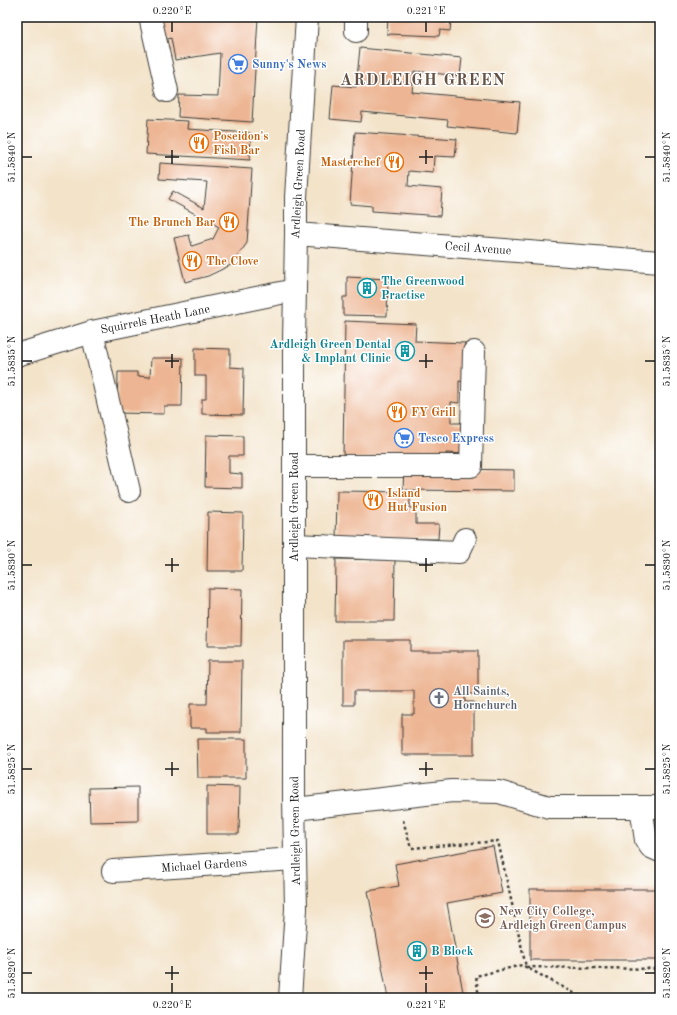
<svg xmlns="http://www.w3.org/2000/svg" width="677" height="1015" viewBox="0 0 677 1015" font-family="'Old Standard TT',serif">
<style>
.building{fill:#edb593}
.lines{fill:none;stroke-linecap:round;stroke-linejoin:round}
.minor-casing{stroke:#3c3a36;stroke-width:24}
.path{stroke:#3c3a36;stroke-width:2.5;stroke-dasharray:3 3;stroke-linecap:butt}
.minor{stroke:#fff;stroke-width:22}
.ticks{fill:none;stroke:#1c1c1c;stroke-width:1.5}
.labels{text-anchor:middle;stroke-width:3;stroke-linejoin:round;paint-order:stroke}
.shop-label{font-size:12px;font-weight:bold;fill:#366cbe;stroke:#fff;text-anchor:start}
.food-label{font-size:12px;font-weight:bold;fill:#c56008;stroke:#fff;text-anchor:start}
.street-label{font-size:12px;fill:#1c1c1c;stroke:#fff}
.culture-label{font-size:12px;font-weight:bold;fill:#0d838f;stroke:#fff;text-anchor:start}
.worship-label{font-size:12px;font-weight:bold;fill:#5b616d;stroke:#fff;text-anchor:start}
.education-label{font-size:12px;font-weight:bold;fill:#785e54;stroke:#fff;text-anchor:start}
.district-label{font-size:16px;font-weight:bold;letter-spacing:1px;fill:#655246;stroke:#fff}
.neatline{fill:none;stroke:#1c1c1c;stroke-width:1.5}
.ticks-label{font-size:10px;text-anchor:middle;fill:#1c1c1c}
</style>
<rect width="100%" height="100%" fill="#fff"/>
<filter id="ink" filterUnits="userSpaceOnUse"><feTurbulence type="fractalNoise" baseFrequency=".025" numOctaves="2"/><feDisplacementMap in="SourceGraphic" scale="8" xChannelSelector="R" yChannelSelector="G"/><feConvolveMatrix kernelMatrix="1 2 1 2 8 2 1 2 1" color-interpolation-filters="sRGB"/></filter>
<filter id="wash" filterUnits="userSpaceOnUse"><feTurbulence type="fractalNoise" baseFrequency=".012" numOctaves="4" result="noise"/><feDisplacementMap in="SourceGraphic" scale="16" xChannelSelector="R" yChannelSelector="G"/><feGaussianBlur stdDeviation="0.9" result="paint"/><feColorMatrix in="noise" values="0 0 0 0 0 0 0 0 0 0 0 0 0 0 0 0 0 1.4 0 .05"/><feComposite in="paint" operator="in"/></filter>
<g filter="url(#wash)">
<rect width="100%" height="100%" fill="#f3e3c9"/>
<g id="blocks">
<g class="building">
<path d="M155,17H258L252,122L178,117L179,95L218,96L220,53L175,60L171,38L160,41Z"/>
<path d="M388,17H445V21H451L450,31L440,30L439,36L387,34Z"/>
<path d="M360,48L462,58L460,76L414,71L412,92L520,102L517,133L447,126L448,120L362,112L361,122L330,119L333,85L356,87Z"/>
<path d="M148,119L188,121L187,129L251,133L250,160L146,154Z"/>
<path d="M355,132L457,139L455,157L434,156L433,173L409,171L408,186L442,189L440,216L372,211V206L350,204Z"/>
<path d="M160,163L252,169L247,243L231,265L208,276L185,282L174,238L189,235L192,246L213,239L219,227L168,199L173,191L204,208L207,182L159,179Z"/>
<path d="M347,277L388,279L387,316L343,315V297H347Z"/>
<path d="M345,321L416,324L415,341L465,343L464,382L459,381V403L451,402V423H466V454L446,453V459L343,458Z"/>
<path d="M195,348L230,349V367L244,368L243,415L202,414V399H206V376H195Z"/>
<path d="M151,358H183L182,406H164V414L117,413L118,372H137V376L150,377Z"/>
<path d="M206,435L243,436V456H229V473L242,474V488L205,487Z"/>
<path d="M404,468L514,470V491L403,490Z"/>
<path d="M337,491L410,492V508H416V524H439L438,539H376L336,542Z"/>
<path d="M208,512L243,513L242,571H207Z"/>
<path d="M336,559L395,560L394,621H335Z"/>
<path d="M208,588L242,589L241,646H207Z"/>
<path d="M343,640H410V651H478V694H465V702H474V755H402V714H414V691H354V705H343Z"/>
<path d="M208,661H242L241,732H207V728H190V704H207Z"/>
<path d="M197,739H246V778H198Z"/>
<path d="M207,786L240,787L239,834H207Z"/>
<path d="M138,787V821L90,822L89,788Z"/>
<path d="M493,846L502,893L447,903L464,998H388L368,891L399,886L395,864Z"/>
<rect x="530" y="889" width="130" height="71"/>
</g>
</g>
</g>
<g filter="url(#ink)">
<use href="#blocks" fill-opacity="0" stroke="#3c3a36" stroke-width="1"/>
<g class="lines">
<g class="minor-casing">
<g id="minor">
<path d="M150,17L167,91"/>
<path d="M356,31V17"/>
<path d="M296,234L660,262"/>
<path d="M92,332L129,491"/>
<path d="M17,355L92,332L295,290"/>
<path d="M294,466H471L474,352"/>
<path d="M294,545L459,552L465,539"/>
<path d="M641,807L646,840L651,847L660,851"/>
<path d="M295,809L452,791L499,792L549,807H660"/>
<path d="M113,871L295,859"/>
<path d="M290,998L296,909L294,798V342L296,234V197L307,17"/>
</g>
</g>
<g class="path">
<path d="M403,820L411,848L498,841L526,967L660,969"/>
<path d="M479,998L476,976L522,965L583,998"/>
</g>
<use href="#minor" class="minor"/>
</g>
</g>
<path class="ticks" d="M172,22V32M426,22V32M172,150V164M426,150V164M22,157H32M165,157H179M419,157H433M645,157H655M172,354V368M426,354V368M22,361H32M165,361H179M419,361H433M645,361H655M172,558V572M426,558V572M22,565H32M165,565H179M419,565H433M645,565H655M172,762V776M426,762V776M22,769H32M165,769H179M419,769H433M645,769H655M172,966V980M426,966V980M22,973H32M165,973H179M419,973H433M645,973H655M172,983V993M426,983V993"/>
<defs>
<g id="supermarket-ring" transform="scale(1)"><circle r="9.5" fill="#fff" stroke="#3f7fe0" stroke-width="1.5"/><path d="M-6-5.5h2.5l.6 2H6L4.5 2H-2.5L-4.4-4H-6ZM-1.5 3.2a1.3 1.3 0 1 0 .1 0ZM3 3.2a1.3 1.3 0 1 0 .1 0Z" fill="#3f7fe0"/></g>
<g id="restaurant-ring" transform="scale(1)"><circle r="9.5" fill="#fff" stroke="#e8710a" stroke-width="1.5"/><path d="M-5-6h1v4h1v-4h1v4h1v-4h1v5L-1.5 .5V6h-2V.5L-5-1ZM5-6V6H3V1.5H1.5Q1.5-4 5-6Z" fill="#e8710a"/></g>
<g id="building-ring" transform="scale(1)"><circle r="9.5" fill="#fff" stroke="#0f9aa8" stroke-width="1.5"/><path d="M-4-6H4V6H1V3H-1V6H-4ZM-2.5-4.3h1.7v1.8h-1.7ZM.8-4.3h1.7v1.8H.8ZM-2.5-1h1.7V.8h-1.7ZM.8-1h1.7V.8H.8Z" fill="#0f9aa8"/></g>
<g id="church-ring" transform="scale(1)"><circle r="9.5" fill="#fff" stroke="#6b7280" stroke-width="1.5"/><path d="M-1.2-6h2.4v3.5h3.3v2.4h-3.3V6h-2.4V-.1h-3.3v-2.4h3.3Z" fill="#6b7280"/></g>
<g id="university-ring" transform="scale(1)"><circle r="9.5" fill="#fff" stroke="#8d6e63" stroke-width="1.5"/><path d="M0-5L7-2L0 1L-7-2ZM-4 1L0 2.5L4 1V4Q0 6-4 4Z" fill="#8d6e63"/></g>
</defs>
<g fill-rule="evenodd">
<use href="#supermarket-ring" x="238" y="64"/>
<use href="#restaurant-ring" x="199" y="143"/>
<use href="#restaurant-ring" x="394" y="162"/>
<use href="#restaurant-ring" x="229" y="222"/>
<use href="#restaurant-ring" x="192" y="261"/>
<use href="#building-ring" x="367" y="288"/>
<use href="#building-ring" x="405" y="351"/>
<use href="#restaurant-ring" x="397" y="412"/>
<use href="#supermarket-ring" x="404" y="438"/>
<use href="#restaurant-ring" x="373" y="500"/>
<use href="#church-ring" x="439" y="698"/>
<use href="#university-ring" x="485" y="918"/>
<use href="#building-ring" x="417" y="951"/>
</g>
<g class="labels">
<g class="shop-label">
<text x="252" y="68">Sunny's News</text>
<text x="418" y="442">Tesco Express</text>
</g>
<g class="food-label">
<text x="213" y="140">Poseidon's<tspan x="213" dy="14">Fish Bar</tspan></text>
<text x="380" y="166" text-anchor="end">Masterchef</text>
<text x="215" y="226" text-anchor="end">The Brunch Bar</text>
<text x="206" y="265">The Clove</text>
<text x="411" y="416">FY Grill</text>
<text x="387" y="497">Island<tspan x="387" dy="14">Hut Fusion</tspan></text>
</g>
<g class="street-label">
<text transform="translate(298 184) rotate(-87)" y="4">Ardleigh Green Road</text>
<text transform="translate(478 248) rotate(4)" y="4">Cecil Avenue</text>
<text transform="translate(155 319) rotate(-11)" y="4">Squirrels Heath Lane</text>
<text transform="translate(294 507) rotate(-90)" y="4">Ardleigh Green Road</text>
<text transform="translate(295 831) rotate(-91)" y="4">Ardleigh Green Road</text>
<text transform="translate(204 865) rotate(-4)" y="4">Michael Gardens</text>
</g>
<g class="culture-label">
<text x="381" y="285">The Greenwood<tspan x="381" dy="14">Practise</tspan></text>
<text x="391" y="348" text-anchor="end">Ardleigh Green Dental<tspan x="391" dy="14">&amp; Implant Clinic</tspan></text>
<text x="431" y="955">B Block</text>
</g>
<g class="worship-label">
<text x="453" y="695">All Saints,<tspan x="453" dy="14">Hornchurch</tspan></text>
</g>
<g class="education-label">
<text x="499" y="915">New City College,<tspan x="499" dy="14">Ardleigh Green Campus</tspan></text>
</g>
<g class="district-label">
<text x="423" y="85">ARDLEIGH GREEN</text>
</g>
</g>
<rect width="677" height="1015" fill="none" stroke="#fff" stroke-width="44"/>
<rect x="22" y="22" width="633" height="971" class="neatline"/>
<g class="ticks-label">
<text x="172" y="14">0.220°E</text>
<text x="426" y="14">0.221°E</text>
<text transform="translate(11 157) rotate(-90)" y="4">51.5840°N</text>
<text transform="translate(666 157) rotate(-90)" y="4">51.5840°N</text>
<text transform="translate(11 361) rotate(-90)" y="4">51.5835°N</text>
<text transform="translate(666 361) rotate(-90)" y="4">51.5835°N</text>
<text transform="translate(11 565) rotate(-90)" y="4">51.5830°N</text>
<text transform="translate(666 565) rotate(-90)" y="4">51.5830°N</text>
<text transform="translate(11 769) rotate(-90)" y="4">51.5825°N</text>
<text transform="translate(666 769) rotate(-90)" y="4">51.5825°N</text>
<text transform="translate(11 973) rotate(-90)" y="4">51.5820°N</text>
<text transform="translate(666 973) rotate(-90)" y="4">51.5820°N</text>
<text x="172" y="1008">0.220°E</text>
<text x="426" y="1008">0.221°E</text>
</g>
</svg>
